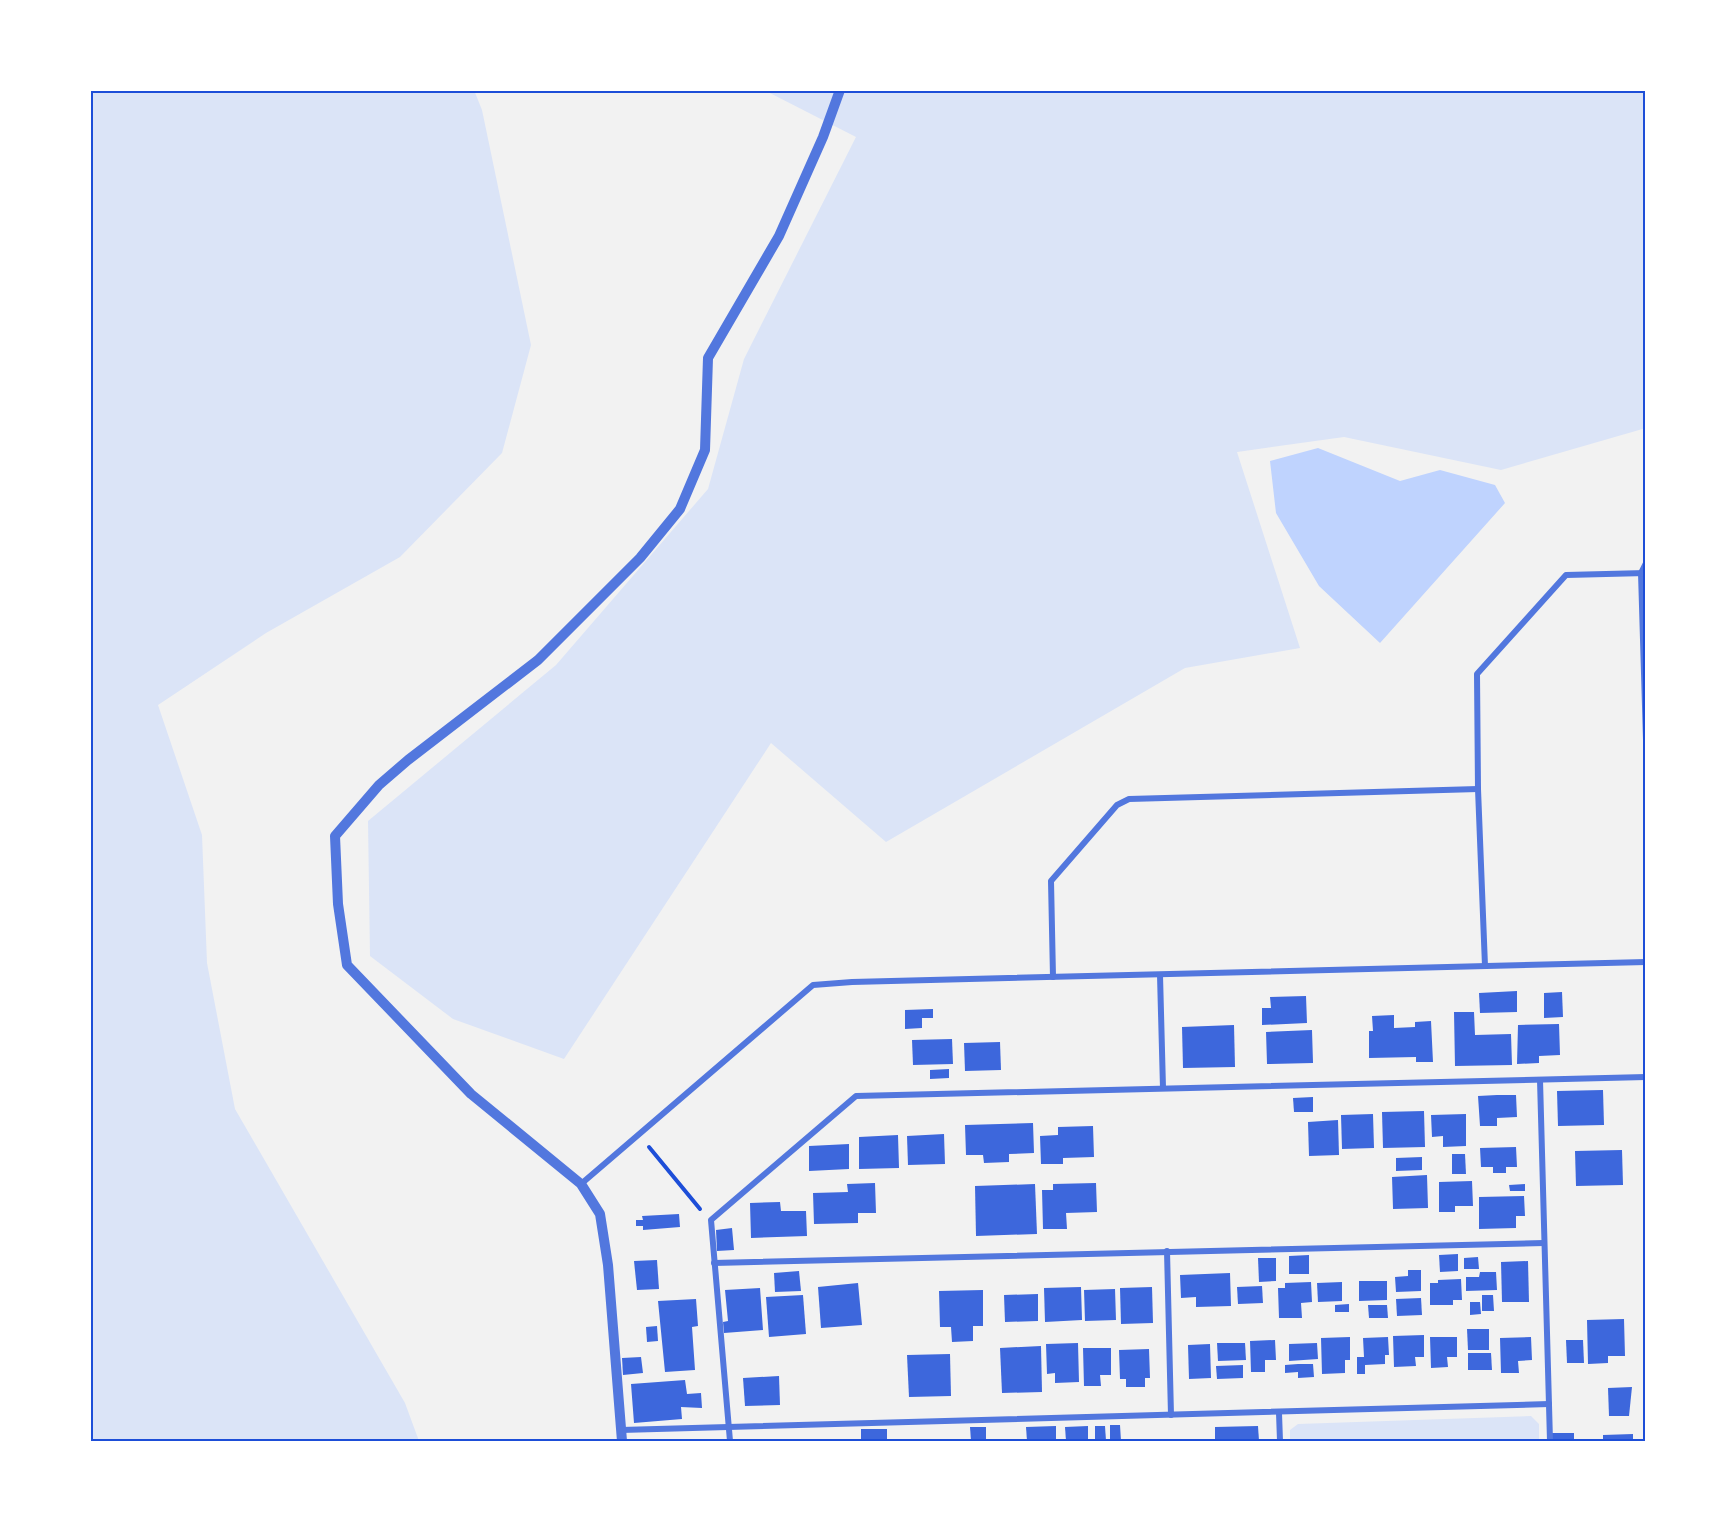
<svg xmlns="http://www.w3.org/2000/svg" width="1736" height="1531" viewBox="0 0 1736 1531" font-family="Georgia,serif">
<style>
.green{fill:#dbe4f7}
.water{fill:#bfd3fe}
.building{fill:#3d67dc}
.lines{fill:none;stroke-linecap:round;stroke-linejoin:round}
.path{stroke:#1d4ed8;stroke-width:4}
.minor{stroke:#5277de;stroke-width:6}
.tertiary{stroke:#5277de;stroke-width:10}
.neatline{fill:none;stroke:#1d4ed8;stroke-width:2}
</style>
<rect width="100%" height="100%" fill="#f2f2f2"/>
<g class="green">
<path d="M90,90H474L482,110L531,345L502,453L400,557L266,633L158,705L202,835L207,963L235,1109L405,1403L419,1441H90Z"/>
<path d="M764,90H1646V428L1501,470L1344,437L1237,452L1300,648L1185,668L886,842L771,743L564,1059L453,1019L370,956L368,821L556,665L708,489L744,359L856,137Z"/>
<path d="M1531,1416L1539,1424V1441H1290V1430L1298,1424Z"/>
</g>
<path class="water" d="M1318,448L1400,481L1440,470L1495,485L1505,503L1380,643L1319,586L1276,513L1270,461Z"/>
<g class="building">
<path d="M1517,991V1012L1480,1013L1479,993Z"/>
<path d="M1562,992L1563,1017L1544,1018V993Z"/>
<path d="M1306,996L1307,1023L1262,1025V1008H1271L1270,997Z"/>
<path d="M933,1009V1018H922V1028L905,1029V1010Z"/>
<path d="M1454,1012H1474L1475,1035L1511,1034L1512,1065L1455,1066Z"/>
<path d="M1394,1015V1028L1415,1027V1022L1431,1021L1433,1062H1416V1057L1369,1058V1031H1373L1372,1016Z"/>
<path d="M1559,1024L1560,1055L1539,1056V1063L1517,1064L1518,1025Z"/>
<path d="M1234,1025L1235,1067L1183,1068L1182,1027Z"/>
<path d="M1312,1030L1313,1063L1267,1064L1266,1032Z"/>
<path d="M952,1039L953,1064L913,1065L912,1040Z"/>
<path d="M1000,1042L1001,1070L965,1071L964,1043Z"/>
<path d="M949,1069V1078L930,1079V1070Z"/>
<path d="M1603,1090L1604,1125L1558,1126L1557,1091Z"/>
<path d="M1497,1095H1516L1517,1117L1497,1118V1126H1480L1478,1096Z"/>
<path d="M1313,1097V1112H1294L1293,1098Z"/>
<path d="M1424,1111L1425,1147L1383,1148L1382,1112Z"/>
<path d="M1373,1114L1374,1148L1342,1149L1341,1115Z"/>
<path d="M1466,1114V1146L1443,1147V1136L1432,1137L1431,1115Z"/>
<path d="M1338,1120L1339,1155L1309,1156L1308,1122Z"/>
<path d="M1033,1123L1034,1153L1009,1154V1162L984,1163L983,1155H966L965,1125Z"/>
<path d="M1093,1126L1094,1157L1063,1158V1164H1041L1040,1136L1058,1135V1127Z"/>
<path d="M944,1134L945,1164L908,1165L907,1136Z"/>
<path d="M898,1135L899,1168L859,1169V1137Z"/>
<path d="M849,1144V1169L809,1171V1146Z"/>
<path d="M1516,1147L1517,1167H1506V1173H1493V1167H1481L1480,1148Z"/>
<path d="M1622,1150L1623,1185L1576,1186L1575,1151Z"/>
<path d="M1452,1154H1465L1466,1174H1452Z"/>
<path d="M1422,1157V1170L1396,1171V1158Z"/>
<path d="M1427,1175L1428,1208L1393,1209L1392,1177Z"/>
<path d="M1472,1181L1473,1206H1455V1212H1439V1182Z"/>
<path d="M875,1183L876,1213H858V1223L814,1224L813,1193L848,1192L847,1184Z"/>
<path d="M1096,1183L1097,1212L1066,1213L1067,1229H1043L1042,1190H1053V1184Z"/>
<path d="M1035,1184L1037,1234L976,1236L975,1186Z"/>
<path d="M1525,1184V1191H1510L1509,1185Z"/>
<path d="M1524,1196L1525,1216H1516V1228L1479,1229V1197Z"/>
<path d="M780,1202L781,1211H806L807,1236L751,1238L750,1203Z"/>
<path d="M679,1214L680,1227L643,1230V1226H636V1220H643L642,1216Z"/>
<path d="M732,1228L734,1250L717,1251L716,1230Z"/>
<path d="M1458,1254V1271L1440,1272L1439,1255Z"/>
<path d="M1309,1255V1274H1289V1256Z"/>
<path d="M1478,1257L1479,1269H1464V1258Z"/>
<path d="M1258,1258H1276V1281L1259,1282Z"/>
<path d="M657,1260L659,1289L637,1290L634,1261Z"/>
<path d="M1528,1261L1529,1302H1502L1501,1262Z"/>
<path d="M1408,1270H1421V1291L1396,1292L1395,1277L1408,1276Z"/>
<path d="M799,1271L801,1291L775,1292L774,1273Z"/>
<path d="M1480,1272H1496L1497,1290L1466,1291V1277H1479Z"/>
<path d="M1230,1273L1231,1306L1196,1307V1297L1181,1298L1180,1275Z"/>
<path d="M1461,1279L1462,1300H1453V1305H1430V1283H1438V1280Z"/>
<path d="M1359,1281H1387V1300L1359,1301Z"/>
<path d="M1311,1282L1312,1302L1301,1303L1302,1318H1279L1278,1288H1285V1283Z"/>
<path d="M1342,1282V1301L1318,1302L1317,1283Z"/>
<path d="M858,1283L862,1325L821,1328L818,1287Z"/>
<path d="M1262,1286L1263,1303L1238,1304L1237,1287Z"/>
<path d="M1081,1287L1082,1320L1045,1322L1044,1288Z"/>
<path d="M1152,1287L1153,1323L1121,1324L1120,1288Z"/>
<path d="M760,1288L763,1330L724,1333L723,1322L728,1321L725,1290Z"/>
<path d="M1115,1289L1116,1320L1085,1321L1084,1290Z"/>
<path d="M983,1290V1326H973V1341L952,1342L951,1327H940L939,1291Z"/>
<path d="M1038,1294V1321L1005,1322L1004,1295Z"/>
<path d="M803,1295L806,1334L769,1337L766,1297Z"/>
<path d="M1482,1295H1493L1494,1311H1482Z"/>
<path d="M1421,1298L1422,1315L1397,1316L1396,1299Z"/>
<path d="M696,1299L698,1326L692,1327L695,1370L665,1372L658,1301Z"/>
<path d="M1470,1302H1480L1481,1314L1470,1315Z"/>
<path d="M1349,1304V1312H1335V1305Z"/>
<path d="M1368,1305H1387L1388,1318H1369Z"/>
<path d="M1624,1319L1625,1356H1608V1363L1588,1364L1587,1320Z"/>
<path d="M657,1326L658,1341L647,1342L646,1327Z"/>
<path d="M1467,1329H1489V1350H1468Z"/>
<path d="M1424,1335V1357H1415L1416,1366L1394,1367L1393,1336Z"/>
<path d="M1350,1337V1360H1345V1373L1322,1374L1321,1338Z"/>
<path d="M1388,1337L1389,1355H1385V1364L1365,1365V1374H1357V1357H1364L1363,1338Z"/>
<path d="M1430,1337H1457V1357H1447L1448,1367L1431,1368Z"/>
<path d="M1531,1337L1532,1360L1518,1361L1519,1373H1501L1500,1338Z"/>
<path d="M1275,1340L1276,1360H1265V1372H1251L1250,1341Z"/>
<path d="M1566,1340H1583L1584,1363H1567Z"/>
<path d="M1078,1343L1079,1382L1055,1383V1373L1047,1374L1046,1344Z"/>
<path d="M1217,1343H1245L1246,1360L1218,1361Z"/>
<path d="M1317,1343L1318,1359L1289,1361V1344Z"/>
<path d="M1210,1344L1211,1378L1189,1379L1188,1345Z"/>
<path d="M1041,1346L1042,1392L1002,1393L1000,1348Z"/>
<path d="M1083,1348H1111V1375H1100L1101,1386H1084Z"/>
<path d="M1149,1349L1150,1378H1145V1387H1126V1379H1120L1119,1350Z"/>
<path d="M1468,1353H1491L1492,1370H1468Z"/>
<path d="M950,1354L951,1396L909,1397L907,1355Z"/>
<path d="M641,1357L643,1373L623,1375L622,1358Z"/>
<path d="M1298,1364H1313L1314,1377L1298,1378V1372L1285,1373V1365Z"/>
<path d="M1243,1365V1378L1217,1379L1216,1366Z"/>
<path d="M779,1376L780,1405L745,1406L743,1378Z"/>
<path d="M685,1380L687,1394L701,1393L702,1408L681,1407L682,1419L634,1423L631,1384Z"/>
<path d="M1632,1387L1629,1416H1609L1608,1388Z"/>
<path d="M1110,1425H1120L1121,1441H1110Z"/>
<path d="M1056,1426V1441H1027L1026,1427Z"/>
<path d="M1088,1426V1441H1066L1065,1427Z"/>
<path d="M1095,1426H1105L1106,1441H1095Z"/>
<path d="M1258,1426L1259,1441H1215V1427Z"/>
<path d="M970,1427H986V1441H971Z"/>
<rect x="861" y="1429" width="26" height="12"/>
<rect x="1552" y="1433" width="22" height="8"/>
<path d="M1633,1434V1441H1603V1435Z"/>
</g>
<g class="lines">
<path class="path" d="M649,1147L700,1209"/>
<g class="minor">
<path d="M1646,563L1641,573L1646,740"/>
<path d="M1485,966L1478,789L1477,674L1566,575L1646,573"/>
<path d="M1160,975L1163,1088"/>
<path d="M1053,977L1051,881L1117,805L1129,799L1478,789"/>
<path d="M1540,1080L1550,1441"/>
<path d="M581,1184L813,985L852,982L1646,962"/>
<path d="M1167,1251L1171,1415"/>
<path d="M714,1263L1544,1243"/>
<path d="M1279,1413L1280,1441"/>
<path d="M621,1430L1549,1404"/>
<path d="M730,1441L711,1220L856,1096L1646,1077"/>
</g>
<path class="tertiary" d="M622,1441L608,1265L600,1214L581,1184L471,1094L347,965L338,904L335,836L379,785L408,760L538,660L640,558L680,509L705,450L708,358L779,236L823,137L840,90"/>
</g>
<rect width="1736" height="1531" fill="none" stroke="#ffffff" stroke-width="183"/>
<rect x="92" y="92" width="1552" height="1348" class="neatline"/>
</svg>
